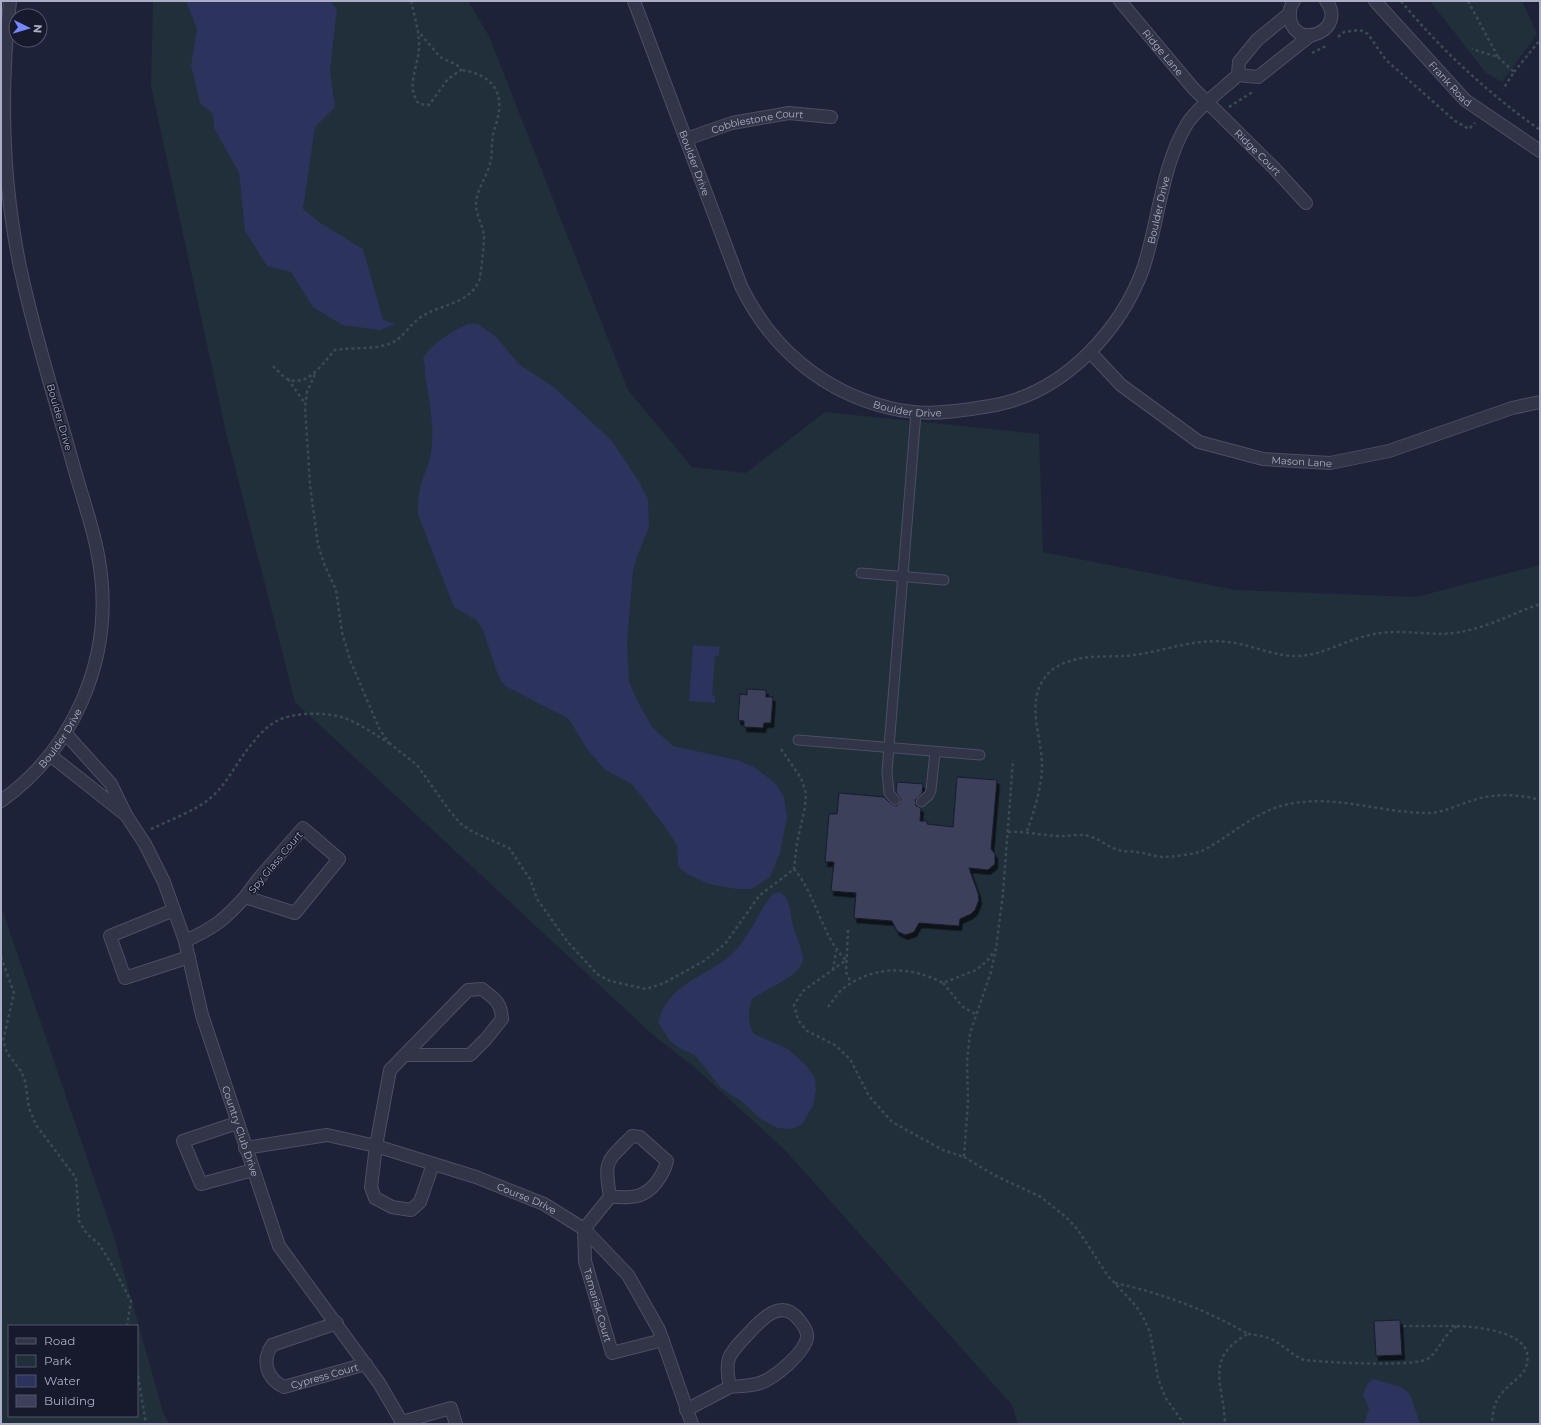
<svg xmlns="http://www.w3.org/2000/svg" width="1541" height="1425" viewBox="0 0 1541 1425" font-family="Montserrat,sans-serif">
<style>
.green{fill:#202f39;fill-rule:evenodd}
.water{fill:#2c335d}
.building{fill:#3c405a;stroke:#191c2f;filter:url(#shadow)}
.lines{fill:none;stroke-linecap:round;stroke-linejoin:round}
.service-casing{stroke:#4c4f64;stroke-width:11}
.minor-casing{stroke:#4c4f64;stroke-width:14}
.tertiary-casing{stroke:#4c4f64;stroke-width:14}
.path{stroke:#3a4b54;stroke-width:2.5;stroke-dasharray:3 3;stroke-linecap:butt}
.service{stroke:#323548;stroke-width:9}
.minor{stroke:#323548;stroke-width:12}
.tertiary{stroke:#323548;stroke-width:12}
.labels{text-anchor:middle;stroke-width:3;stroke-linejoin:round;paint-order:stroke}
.street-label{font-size:10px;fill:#abaec6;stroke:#171a2d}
</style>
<defs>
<filter id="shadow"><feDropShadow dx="2.5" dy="4.5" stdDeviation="0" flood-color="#0009"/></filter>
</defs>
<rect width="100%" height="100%" fill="#1e2238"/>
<g class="green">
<path d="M153,1H468L489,36L628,390L692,467L746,473L825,412L1039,434L1043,552L1236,590L1416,597L1540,565V1424H1018L1012,1405L785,1150L693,1066L653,1035L295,702L226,432L151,86Z"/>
<path d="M1430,1H1522L1537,34L1502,82L1486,73Z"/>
<path d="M1,906L114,1237L163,1412L169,1424H1ZM9,1326H137V1416H9Z"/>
</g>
<g class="water">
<path d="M186,1H330L337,9L330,70L335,107L315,127L303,209L322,224L363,249L383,320L395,324L380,330L342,325L313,307L291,272L267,266L245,231L239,173L214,128L213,114L200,103L191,65L197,29Z"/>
<path d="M467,324H478L495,336L520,365L555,388L612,441L640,483L648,500L649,527L637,557L633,571L627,643L629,681L636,698L652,727L673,746L737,760L754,767L775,783L784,797L787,817L780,853L770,877L752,889H737L709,884L687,874L678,866L677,845L665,827L632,784L605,770L587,749L569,719L505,686L499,678L483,630L476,620L454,607L418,515C418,503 418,490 423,478C425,472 429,465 430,458C435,433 431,408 426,382C424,374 426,367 423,358C432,343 451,332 467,324Z"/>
<path d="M693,645L720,647L719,656H715L712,695L715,696V703L689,701Z"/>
<path d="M779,892C790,897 790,910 792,921C794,933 801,945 803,957C805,975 765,989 752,999C748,1012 747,1021 754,1034L788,1049L806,1065L815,1078L816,1090L813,1106L802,1124L792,1129L778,1128L761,1119L742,1102L720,1087L695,1055L679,1048L670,1041L658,1022C670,980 708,978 735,951C750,935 759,912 772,894Z"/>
<path d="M1373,1379C1412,1390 1408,1385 1420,1424H1364L1369,1409L1363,1395L1368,1383Z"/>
</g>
<g class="building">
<path d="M747,689L766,690V697H773L771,723H764L763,728L744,727V721L738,720L740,694L747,695Z"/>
<path d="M957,777L997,780L991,849L995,854V864L988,870L969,868L978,893L979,900L975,910L971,914L960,919L959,926L919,923L914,932L905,935L897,931L892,921L854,918L856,893L831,891L834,862H825L829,814H837L839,793L884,797L891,804L896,806L899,804L901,799L896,792L897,782L923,784L922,793L915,800L916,806L921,808L920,821H927V824L953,827Z"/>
<path d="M1400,1320L1402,1355L1376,1356L1374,1321Z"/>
</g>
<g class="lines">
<g class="service-casing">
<g id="service">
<path d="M861,573L944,580"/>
<path d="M798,740L980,755"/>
<path d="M895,800L889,793L887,772L916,413"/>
<path d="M921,802L929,795L931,790L935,752"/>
</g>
</g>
<g class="minor-casing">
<g id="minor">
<path id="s1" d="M634,1L741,286C771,348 823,392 890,408C918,415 943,413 971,409C982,407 994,406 1004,403C1068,387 1121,329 1143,269C1159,222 1161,167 1187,124C1197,108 1224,88 1238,75L1239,62L1257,40L1290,13"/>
<path id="s2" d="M1120,1L1193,88L1274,168L1306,203"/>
<path d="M1294,1C1290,6 1289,12 1290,19C1297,52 1348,29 1326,1"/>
<path d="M1238,75L1258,77L1311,35"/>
<path id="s3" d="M686,139L732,123L789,113L831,117"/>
<path id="s4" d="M1090,352L1121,385L1199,442L1263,459L1330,463L1389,451L1512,408L1540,402"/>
<path d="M50,755L126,815L111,784L66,734"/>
<path id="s5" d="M1,801C73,750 111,662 101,575C97,537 83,501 73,464C55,399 34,334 20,267C2,179 0,90 10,1"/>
<path id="s6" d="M126,815L145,844L164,882L185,941L202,1015L279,1246L379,1383L403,1424"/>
<path d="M174,910L110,936L125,978L189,957"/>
<path d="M185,941C214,928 224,920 245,897L295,913L339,859L303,828L260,877L245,897"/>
<path d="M405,1055H470L486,1039L502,1019C501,1002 495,999 482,989L468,990L390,1070L376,1146L371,1187L375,1198L392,1207L411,1210L420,1202L433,1164"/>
<path d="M237,1123L183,1141L201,1184L253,1170"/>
<path id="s7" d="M245,1148L327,1135L376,1146L476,1177L544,1204L584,1229L628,1275L659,1330L692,1424"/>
<path id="s8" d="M610,1197C604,1159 606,1163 632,1136L640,1137L667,1161C665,1170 662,1175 656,1183C642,1200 630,1197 610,1197L584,1229L585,1261L612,1353L663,1340"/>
<path id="s9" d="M337,1323L272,1345C261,1361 267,1379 284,1387L366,1364"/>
<path d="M686,1410L730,1387C724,1359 728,1355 747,1335C761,1320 781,1296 800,1321C804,1326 808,1332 807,1338C804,1353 775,1378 760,1383C751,1386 740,1386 730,1387"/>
<path d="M402,1422L451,1408L456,1424"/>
</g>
</g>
<g class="tertiary-casing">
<g id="tertiary">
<path id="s10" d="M1375,1L1465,100L1540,151"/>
</g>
</g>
<g class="path">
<path d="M411,1C414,14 418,28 419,41C421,63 404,85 419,104L429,105L448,79L461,70L457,65L440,57L418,31"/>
<path d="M1401,1C1442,51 1488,93 1540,130"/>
<path d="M1468,1L1498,57L1472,49"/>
<path d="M1338,37L1344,32L1360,30L1368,34L1386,60L1455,121L1469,129L1475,123"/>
<path d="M1312,53L1328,45"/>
<path d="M1498,57L1514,72L1503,89"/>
<path d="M1514,72L1540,40"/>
<path d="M1229,107L1254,91"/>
<path d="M273,366C277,370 282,376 287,379C309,388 323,362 335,350C353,347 372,350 389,344C403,339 409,325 421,317C440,304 468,305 479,281C481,277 484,242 484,236C483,224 475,215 476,201C478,189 485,179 489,167C493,157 491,145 493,134C495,127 498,119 499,111C502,85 484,73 461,70"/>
<path d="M288,379L304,402"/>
<path d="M389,743L417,765L449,810L461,824L473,832L509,848L530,879L537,899L567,941L597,974L610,981L646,989L664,983L704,961L725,944L759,896L794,869C817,896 821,936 846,960L803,991L794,1005L798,1020L807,1031L835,1045L850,1059L869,1096L892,1122L943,1150L964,1157L968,1101L967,1062L970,1033L991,972L996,949"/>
<path d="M781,749L801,778L806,793L805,807L797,843L794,869"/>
<path d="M151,829C166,822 196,810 208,800C225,787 234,767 247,750C255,740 264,728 275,722C291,712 323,712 341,717C358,722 374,734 389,743L379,728L350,660L342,632L336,590L325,566L318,545L310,485L305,407L307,392L315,374"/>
<path d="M1027,831C1034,812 1041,789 1042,769C1043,739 1026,708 1043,680C1049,670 1060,664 1070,661C1091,654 1112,658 1134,655C1165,651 1195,638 1227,642C1250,644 1272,656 1296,656C1322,656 1345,640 1370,635C1398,628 1426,636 1454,633C1485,629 1511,614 1540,604"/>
<path d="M1008,832C1027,831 1043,836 1062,836C1071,836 1082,833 1092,837C1101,840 1109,848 1119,850C1124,852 1131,851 1137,852C1146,853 1155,857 1164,857C1171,857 1196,854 1202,851C1229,837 1251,815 1281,806C1330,792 1378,813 1428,813C1444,813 1459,804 1474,800C1495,793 1519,794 1540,800"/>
<path d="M848,930L846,972L851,983"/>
<path d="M1,957L14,993L3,1041L7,1053L21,1071L25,1081L29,1108L36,1125L76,1178L79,1221L87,1234L99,1244L112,1265L131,1301L127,1326"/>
<path d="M833,970L836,951"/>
<path d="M943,983L963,1007L977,1015"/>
<path d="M828,1007C833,1001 838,992 844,988C874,965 911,966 943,983L976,970L987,961L996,949L1003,893L1013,760"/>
<path d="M964,1157L994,1175L1041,1197L1067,1218L1078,1230L1108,1276L1136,1306L1143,1317L1150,1332L1158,1378L1165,1397L1184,1424"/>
<path d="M1115,1283C1161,1293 1207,1310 1248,1334C1203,1358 1224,1385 1225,1424"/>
<path d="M1457,1326C1479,1327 1541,1332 1525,1369C1523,1374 1517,1379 1513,1382C1497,1397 1493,1402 1492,1424"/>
<path d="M1248,1334C1256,1335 1265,1336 1273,1340C1284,1346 1292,1355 1304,1360C1323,1362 1417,1368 1429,1358C1440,1349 1443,1335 1457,1326H1402"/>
<path d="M137,1370L146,1424"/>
</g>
<use href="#service" class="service"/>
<use href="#minor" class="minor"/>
<use href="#tertiary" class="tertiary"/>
</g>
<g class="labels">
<g class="street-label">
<text dy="4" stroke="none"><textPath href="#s2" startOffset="67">Ridge Lane</textPath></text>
<text dy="4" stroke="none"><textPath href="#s10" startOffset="112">Frank Road</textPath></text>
<text dy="4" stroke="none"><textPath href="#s3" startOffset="74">Cobblestone Court</textPath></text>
<text dy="4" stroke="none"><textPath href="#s2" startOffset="205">Ridge Court</textPath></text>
<text dy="4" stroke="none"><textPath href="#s1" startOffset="173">Boulder Drive</textPath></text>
<text dy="4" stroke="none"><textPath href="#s1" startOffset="880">Boulder Drive</textPath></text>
<text dy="4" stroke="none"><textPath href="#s1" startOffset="521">Boulder Drive</textPath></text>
<text transform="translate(60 417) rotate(74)" y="4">Boulder Drive</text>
<text dy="4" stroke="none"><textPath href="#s4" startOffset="247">Mason Lane</textPath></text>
<text dy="4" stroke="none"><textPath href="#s5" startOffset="87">Boulder Drive</textPath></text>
<text transform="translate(275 862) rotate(-50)" y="4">Spy Glass Court</text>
<text dy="4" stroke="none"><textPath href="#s6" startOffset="338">Country Club Drive</textPath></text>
<text dy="4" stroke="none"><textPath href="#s7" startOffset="293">Course Drive</textPath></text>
<text dy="4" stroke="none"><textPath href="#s8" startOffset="309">Tamarisk Court</textPath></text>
<text dy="4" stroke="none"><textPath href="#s9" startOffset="161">Cypress Court</textPath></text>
</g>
</g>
<rect width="1541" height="1425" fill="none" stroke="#abaec6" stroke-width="4"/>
<rect x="8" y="1325" width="130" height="92" fill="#171a2d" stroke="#52556a"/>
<rect x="16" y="1338" width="20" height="6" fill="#323548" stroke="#52556a"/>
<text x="44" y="1345" font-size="12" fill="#abaec6">Road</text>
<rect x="16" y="1355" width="20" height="12" fill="#202f39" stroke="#52556a"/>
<text x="44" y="1365" font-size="12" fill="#abaec6">Park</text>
<rect x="16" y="1375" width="20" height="12" fill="#2c335d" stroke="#52556a"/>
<text x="44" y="1385" font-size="12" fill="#abaec6">Water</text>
<rect x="16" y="1395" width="20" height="12" fill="#3c405a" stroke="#52556a"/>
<text x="44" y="1405" font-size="12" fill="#abaec6">Building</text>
<g transform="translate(28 28) rotate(95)"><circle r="19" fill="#171a2d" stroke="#52556a"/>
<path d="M0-3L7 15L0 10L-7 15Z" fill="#7787ff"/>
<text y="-6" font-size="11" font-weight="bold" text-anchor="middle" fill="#abaec6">N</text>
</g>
</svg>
